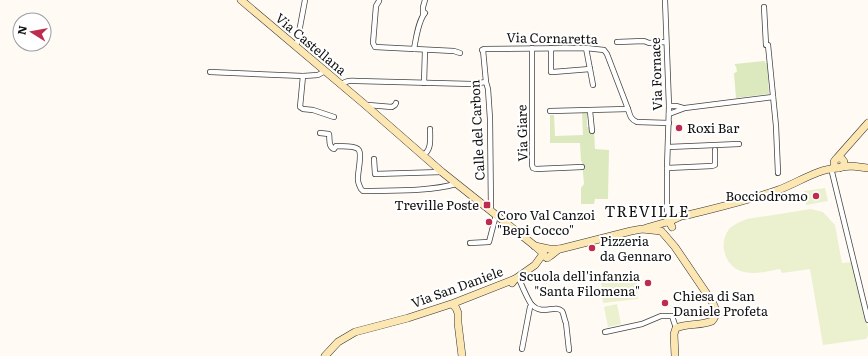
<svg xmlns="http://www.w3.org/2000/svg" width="868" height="356" viewBox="0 0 868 356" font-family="Literata,serif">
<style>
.green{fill:#dce9be}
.pitch{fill:#ebf0cf}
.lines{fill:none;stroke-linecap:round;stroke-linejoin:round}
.street-casing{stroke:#434343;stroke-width:6}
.secondary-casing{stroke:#323232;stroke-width:8}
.street{stroke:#fff;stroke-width:4.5}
.secondary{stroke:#fce6b2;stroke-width:7}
.poi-dot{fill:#bd2c4e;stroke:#fff;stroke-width:1.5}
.labels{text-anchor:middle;stroke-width:4;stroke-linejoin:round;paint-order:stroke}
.street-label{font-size:13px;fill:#101010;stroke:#fff}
.poi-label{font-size:13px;fill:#101010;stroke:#fff;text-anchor:start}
.quarter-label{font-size:15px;letter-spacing:1px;fill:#101010;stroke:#fff}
</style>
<rect width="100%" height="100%" fill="#fffbf4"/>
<g class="green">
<path d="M765,61V63H767L769,94L736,98L734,73L737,72L736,66H735V64Z"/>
<path d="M582,113H587V127H591L594,131L595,149L609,150L608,199H595L594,204H581V188L584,184L582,162L581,161L580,143H550V115H554L555,136L583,135Z"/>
</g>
<g class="pitch">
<path d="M825,188L828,201L806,205L804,191Z"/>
<path d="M811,209L823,212L835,225L842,263L852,262L868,328V336L866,339L823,345L810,269L782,273L780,269C769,271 755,275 744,272C725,268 717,243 730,228C735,224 741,221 747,219Z"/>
<path d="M636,278L638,299L603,303L601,282Z"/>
<path d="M617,304L621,324L608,327L604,307Z"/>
</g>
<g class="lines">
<g class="street-casing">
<g id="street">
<path d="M665,0L669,106L667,168V222"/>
<path d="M379,1L376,6L373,43L375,47L454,51L460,53"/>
<path d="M764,7L766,45H768L776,126L778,173"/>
<path d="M423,15V7L425,0"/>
<path d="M617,42L644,41L649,43L666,42"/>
<path d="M295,46L297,43L305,0"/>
<path d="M532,48V165L533,168L536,169L582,167"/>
<path d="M551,48V72H553L590,69"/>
<path d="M586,48L593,85"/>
<path d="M414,49C416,39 418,21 425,13"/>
<path d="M210,72L303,76L318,75L325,71"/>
<path d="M303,76L300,107L303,109L313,110L334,117"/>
<path d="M424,83L425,50"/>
<path d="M341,84C347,81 350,80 357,81L472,84L486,82"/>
<path d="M366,106L368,105L392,107L395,105L396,103"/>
<path d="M669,106H676L683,108"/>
<path d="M550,111L628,109"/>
<path d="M590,111L592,131"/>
<path d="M669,114L685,108L773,97"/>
<path d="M320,133L329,134C330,139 328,147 334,149L336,146C342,147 352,145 358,149C363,153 357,174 358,180C358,183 360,187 361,189L363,191C394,190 426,192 456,184"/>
<path d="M668,147L739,144"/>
<path d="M423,155C432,150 430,139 430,129"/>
<path d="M374,159L375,174L442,172"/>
<path d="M667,168L712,166L715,165V150"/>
<path d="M831,168L868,320"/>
<path d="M491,211L490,119L488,89L486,82L483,50H482L484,49L586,48L604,50L607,54L628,109C630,115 630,119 637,122L669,123"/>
<path d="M470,243L489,242L496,215"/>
<path d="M518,277C521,283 528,301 532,305C543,316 555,304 562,311C564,314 564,319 566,323L569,350"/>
<path d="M605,332L642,324L661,316H672L676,328"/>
<path d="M522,349L530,307L532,305"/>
</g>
</g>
<g class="secondary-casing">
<g id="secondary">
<path d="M241,0L363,103L442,172L535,246L543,253"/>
<circle cx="839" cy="163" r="5"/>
<path d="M837,158L868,123"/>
<path d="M841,167L852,166L868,168"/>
<path d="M668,222L681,216L692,214C720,207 750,200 778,190C798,183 816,169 838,168"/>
<path d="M646,228L667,222L670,223L672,227"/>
<path d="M663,233L675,247L711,300C716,308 718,314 712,321C700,326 687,323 676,328L674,334L675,356"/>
<path d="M535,246L549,249H560L631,231L642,229L661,231"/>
<path d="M544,250L543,253V255L547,258L550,256L559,249"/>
<path d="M512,283L515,279L535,265L543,254"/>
<path d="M454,306L456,308L458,313V323L462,356"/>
<path d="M325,356L338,342L355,332L408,318L454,303L515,279"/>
</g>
</g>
<use href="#street" class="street"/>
<use href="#secondary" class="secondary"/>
</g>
<g class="poi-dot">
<circle cx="679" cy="128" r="4"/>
<circle cx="816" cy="196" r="4"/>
<rect x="483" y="201" width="8" height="8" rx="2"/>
<circle cx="489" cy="222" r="4"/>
<circle cx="592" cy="248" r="4"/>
<circle cx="648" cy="283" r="4"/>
<circle cx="665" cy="303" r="4"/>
</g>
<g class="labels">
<g class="street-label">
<text transform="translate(552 38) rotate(1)" y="5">Via Cornaretta</text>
<text transform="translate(311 44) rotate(40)" y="5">Via Castellana</text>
<text transform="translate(656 74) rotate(-92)" y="5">Via Fornace</text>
<text transform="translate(477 130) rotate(-93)" y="5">Calle del Carbon</text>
<text transform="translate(522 133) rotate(-91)" y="5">Via Giare</text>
<text transform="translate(457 287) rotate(-20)" y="5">Via San Daniele</text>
</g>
<g class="poi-label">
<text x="687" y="133">Roxi Bar</text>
<text x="808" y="201" text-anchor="end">Bocciodromo</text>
<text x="479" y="210" text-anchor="end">Treville Poste</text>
<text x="497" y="220">Coro Val Canzoi<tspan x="497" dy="15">"Bepi Cocco"</tspan></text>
<text x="600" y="246">Pizzeria<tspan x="600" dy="15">da Gennaro</tspan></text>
<text x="640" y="281" text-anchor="end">Scuola dell'infanzia<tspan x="640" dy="15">"Santa Filomena"</tspan></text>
<text x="673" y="301">Chiesa di San<tspan x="673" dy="15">Daniele Profeta</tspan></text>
</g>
<g class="quarter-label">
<text x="647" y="217">TREVILLE</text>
</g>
</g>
<g transform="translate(32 32) rotate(281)"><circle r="19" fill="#ffffff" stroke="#9f9f9f"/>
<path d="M0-3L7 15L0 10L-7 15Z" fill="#bd2c4e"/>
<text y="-6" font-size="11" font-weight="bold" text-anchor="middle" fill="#101010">N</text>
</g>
</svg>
